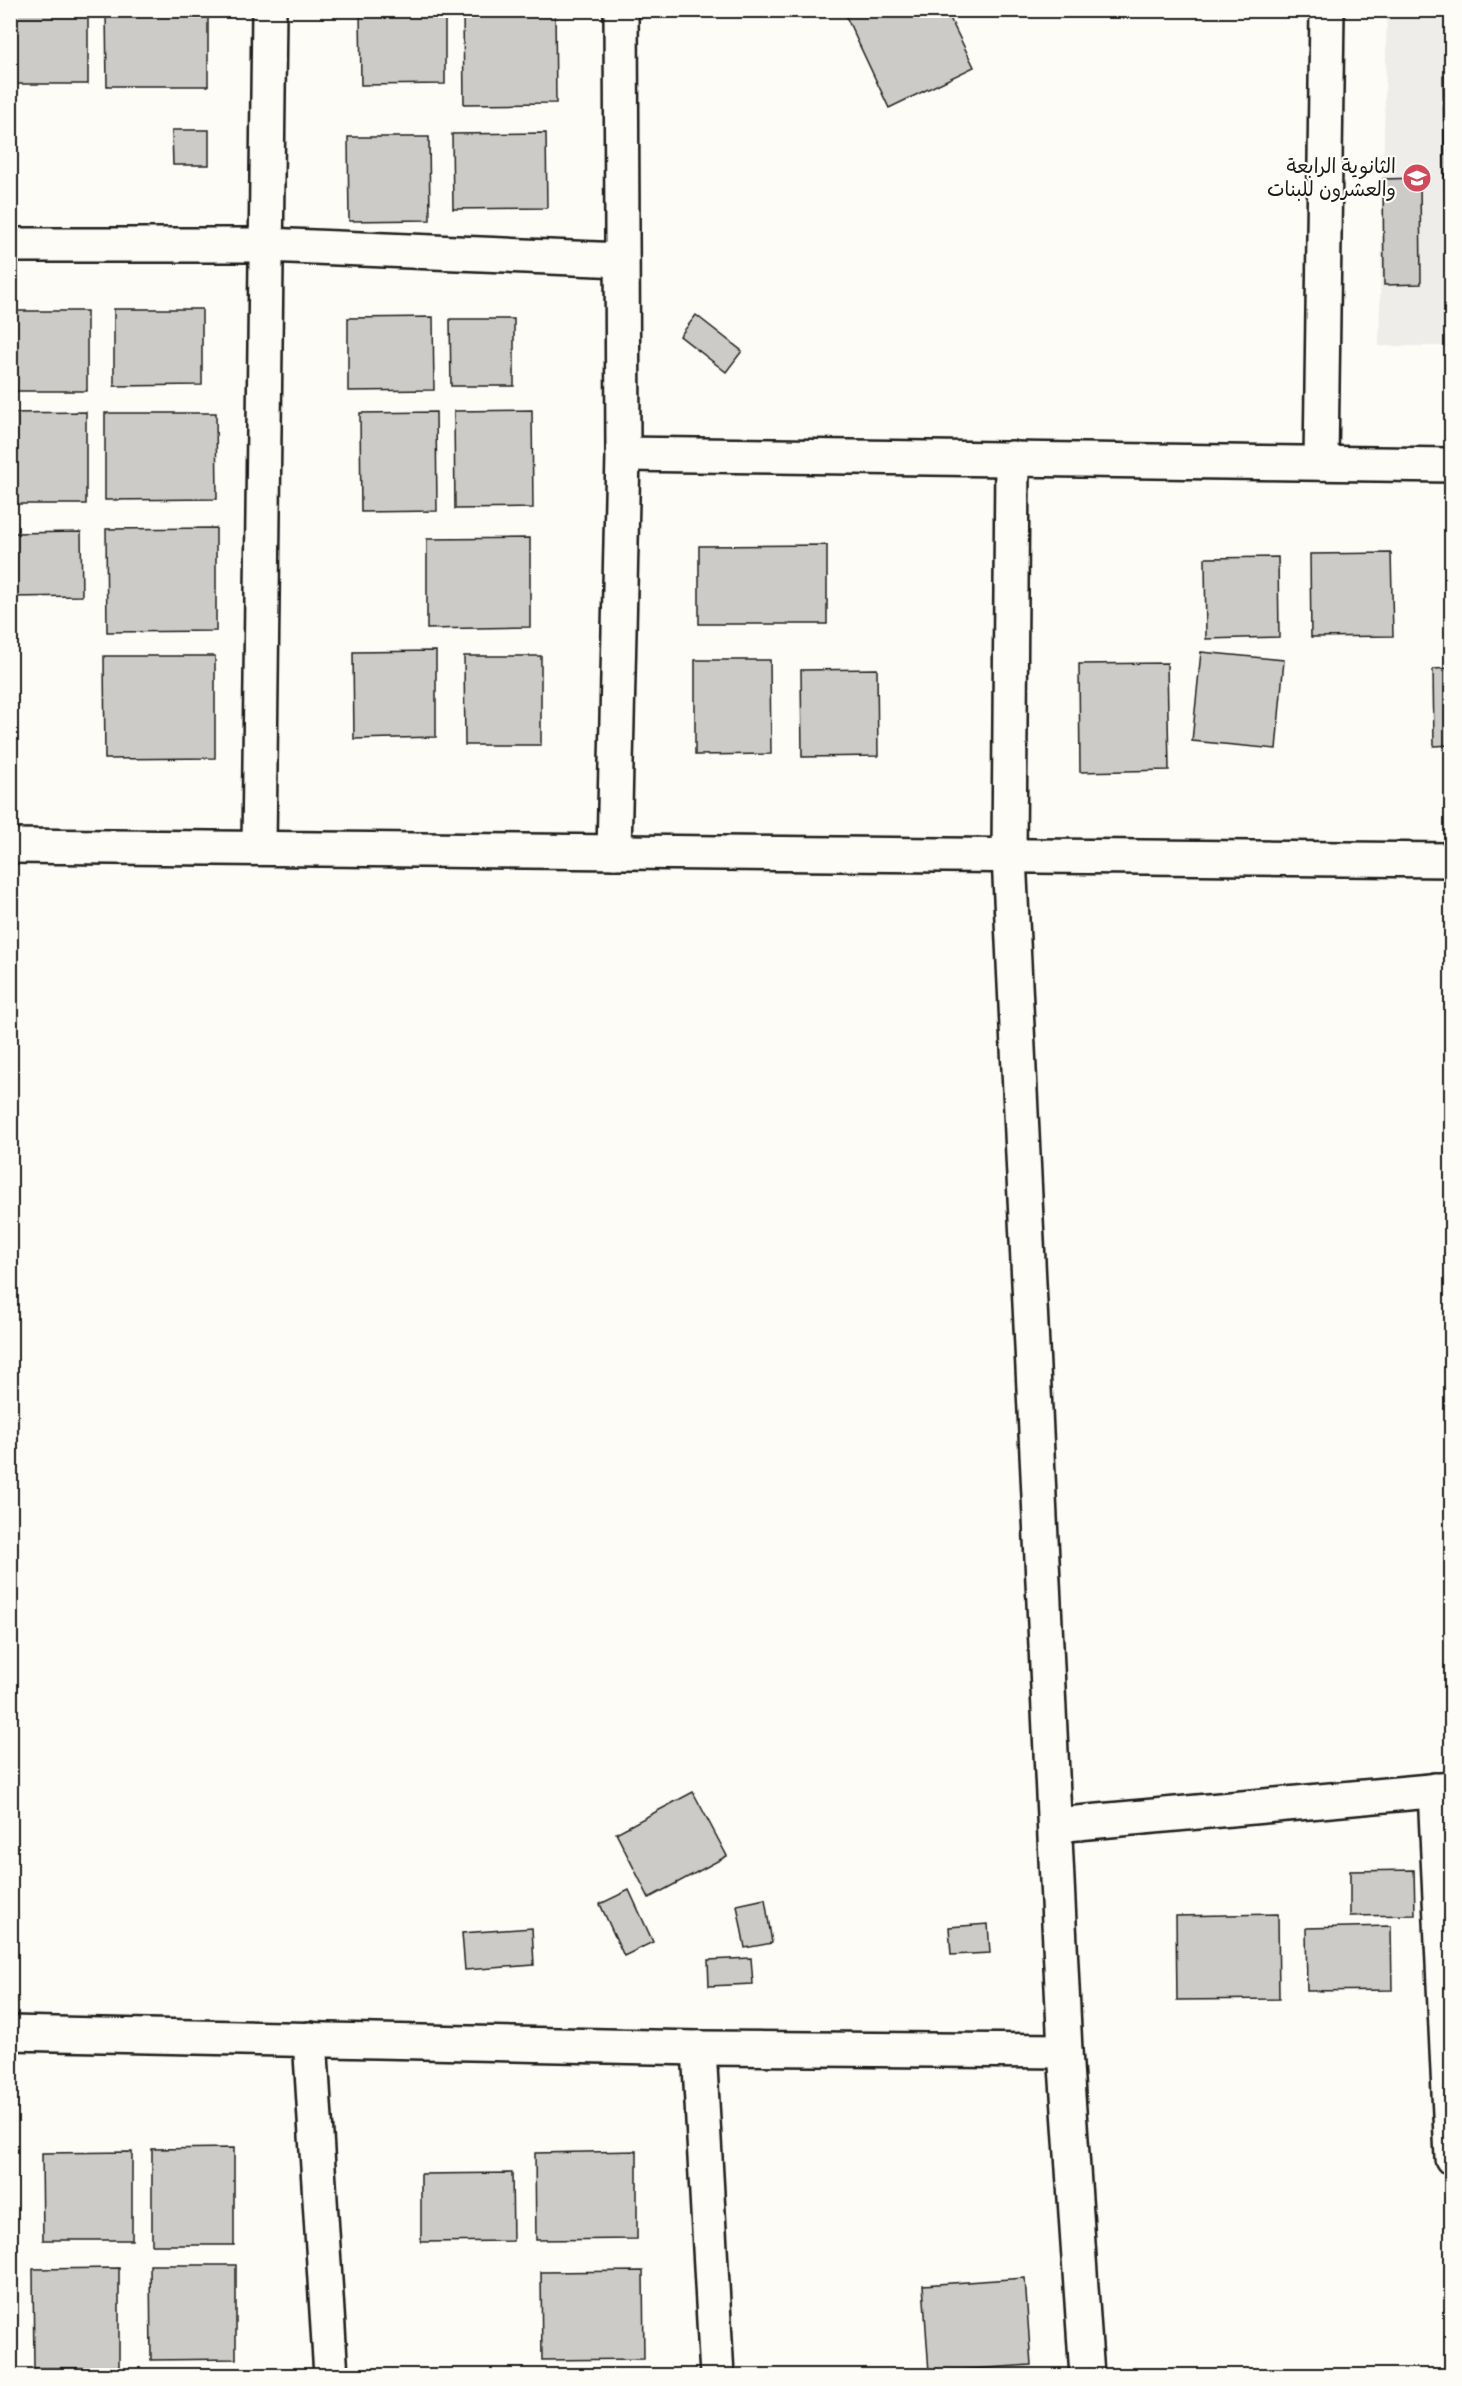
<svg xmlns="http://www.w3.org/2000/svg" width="1462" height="2386" viewBox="0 0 1462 2386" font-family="Sriracha,'Playpen Sans Arabic',sans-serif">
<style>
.built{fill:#eeede9}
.building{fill:#cccbc8;stroke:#1c1c1c;stroke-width:1.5}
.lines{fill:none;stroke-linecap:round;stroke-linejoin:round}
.minor-casing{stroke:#1c1c1c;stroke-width:38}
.minor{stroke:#fdfcf7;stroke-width:33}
.labels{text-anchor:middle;stroke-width:4.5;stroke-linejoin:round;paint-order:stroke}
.poi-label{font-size:20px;fill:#1c1c1c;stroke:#fdfcf7;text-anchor:end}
</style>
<rect width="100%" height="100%" fill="#fdfcf7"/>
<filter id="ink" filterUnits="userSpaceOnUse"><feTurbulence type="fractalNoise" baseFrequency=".0167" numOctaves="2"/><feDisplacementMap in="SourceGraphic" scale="12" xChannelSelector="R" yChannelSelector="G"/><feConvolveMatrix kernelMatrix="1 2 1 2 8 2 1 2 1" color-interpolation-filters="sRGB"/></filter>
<g filter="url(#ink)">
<path class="built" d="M1387,11H1451V346H1379Z"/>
<g class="building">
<rect x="10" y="10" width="78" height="74"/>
<path d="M208,10V86H107L106,11Z"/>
<path d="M360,10H445V84L361,85Z"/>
<path d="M555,10L556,103L464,104L463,11Z"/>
<path d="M843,10H946L974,67L889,108Z"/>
<path d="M1443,76H1452V232H1445Z"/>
<path d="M172,130H209V165H173Z"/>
<path d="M546,133L547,208L453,209L452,134Z"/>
<path d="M348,137H429L430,220L349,221Z"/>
<path d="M1420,178L1421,284L1384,285L1383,179Z"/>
<path d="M114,309H202V385L114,386Z"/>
<rect x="10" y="311" width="77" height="80"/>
<path d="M696,315L742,351L726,372L680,336Z"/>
<path d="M433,317L434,390L348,391V318Z"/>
<path d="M450,319H514V386H451Z"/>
<path d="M532,410L533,508L455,509L454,411Z"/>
<path d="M86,412V504H10V413Z"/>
<path d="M436,412L437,511L361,512L360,413Z"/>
<path d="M105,413H216L217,499L105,500Z"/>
<path d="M216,528V631L107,632L106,529Z"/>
<path d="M81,532L82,596L10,597V533Z"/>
<path d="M530,538V627L427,629V539Z"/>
<path d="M827,545V624H699V546Z"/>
<path d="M1391,553L1393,636L1311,637L1310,554Z"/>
<path d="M1278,557L1279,637L1206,639L1205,558Z"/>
<path d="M436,651V737L354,739L353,652Z"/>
<path d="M1201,652L1284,660L1276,749L1192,741Z"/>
<path d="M104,656H215V758L105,759Z"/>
<path d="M464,656H541V745H465Z"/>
<path d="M695,660H770L771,754L695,755Z"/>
<path d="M1167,663L1169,770L1080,772L1079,664Z"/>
<path d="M1452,668V745L1434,746L1433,669Z"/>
<path d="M877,669L878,756L802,757L801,670Z"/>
<path d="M693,1792L727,1856L649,1898L616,1833Z"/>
<path d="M1414,1870L1415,1915L1350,1916V1871Z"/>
<path d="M629,1890L653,1942L624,1956L600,1904Z"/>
<path d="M765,1899L772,1943L745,1948L737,1905Z"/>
<path d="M1278,1914L1279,1999L1177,2000L1176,1916Z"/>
<path d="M988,1924L990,1953L951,1955L949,1927Z"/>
<path d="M1391,1926L1392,1990L1307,1991L1306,1928Z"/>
<path d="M532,1928L534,1965L465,1970L462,1933Z"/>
<path d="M751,1958L753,1984L709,1986L708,1960Z"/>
<path d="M234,2148V2245H152V2149Z"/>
<path d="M637,2151V2239L536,2240L535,2153Z"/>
<path d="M132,2152V2240H43L42,2153Z"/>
<path d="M512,2173L513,2241L421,2242V2174Z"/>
<path d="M150,2265H236V2359L151,2360Z"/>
<path d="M119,2268V2368H34L33,2269Z"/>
<path d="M643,2271L644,2359L542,2360L541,2272Z"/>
<path d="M1025,2278L1031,2365L929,2372L923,2285Z"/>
</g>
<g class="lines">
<g class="minor-casing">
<g id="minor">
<path d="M10,245H266L622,260"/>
<path d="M623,454L1452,465"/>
<path d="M1012,458L1009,856L1065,2051L1087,2376"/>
<path d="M1321,463L1327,10"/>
<path d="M10,846L1452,860"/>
<path d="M259,848L269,10"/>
<path d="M614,852L623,454L621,10"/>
<path d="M1435,1790L1452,2158"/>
<path d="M1055,1825L1452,1789"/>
<path d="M10,2033L699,2048L1065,2051"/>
<path d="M310,2039L331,2376"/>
<path d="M699,2048L717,2376"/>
</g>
</g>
<use href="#minor" class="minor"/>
</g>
</g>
<defs>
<g id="school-disc" transform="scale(1.5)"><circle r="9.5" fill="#d1495b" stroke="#fdfcf7"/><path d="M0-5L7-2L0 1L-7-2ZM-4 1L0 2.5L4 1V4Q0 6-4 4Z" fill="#fff"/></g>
</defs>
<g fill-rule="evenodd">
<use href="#school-disc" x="1417" y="178"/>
</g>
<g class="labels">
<g class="poi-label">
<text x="1396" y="173">الثانوية الرابعة<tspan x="1396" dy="23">والعشرون للبنات</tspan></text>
</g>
</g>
<rect width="1462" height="2386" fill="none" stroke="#fdfcf7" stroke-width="36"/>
<rect x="18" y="18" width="1426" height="2350" fill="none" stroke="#1c1c1c" stroke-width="2" filter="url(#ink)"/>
</svg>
